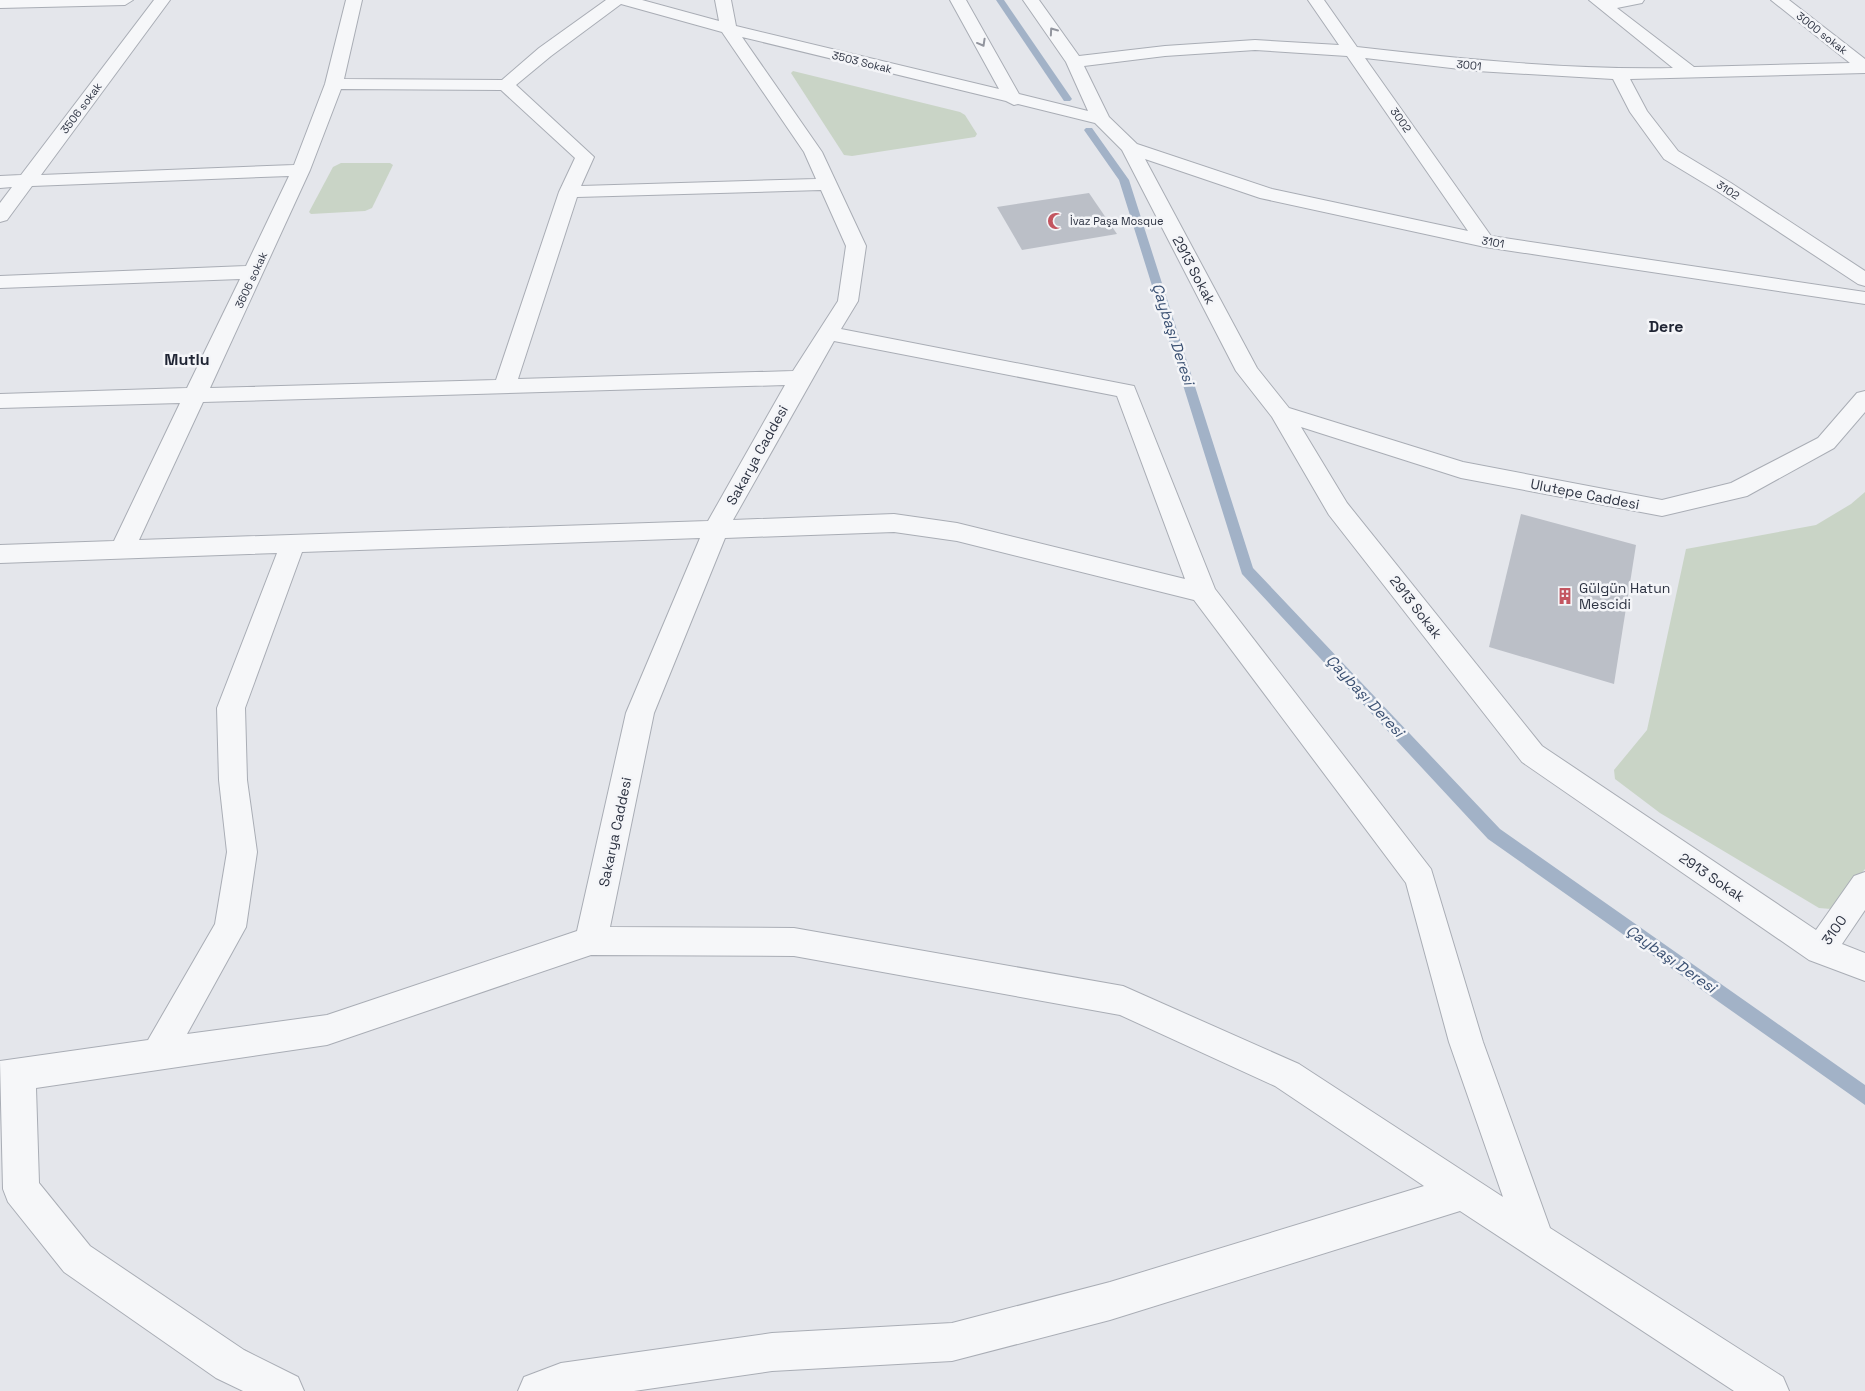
<svg xmlns="http://www.w3.org/2000/svg" width="1865" height="1391" viewBox="0 0 1865 1391" font-family="'Space Grotesk',sans-serif">
<style>
.green{fill:#c9d4c6}
.lines{fill:none;stroke-linecap:round;stroke-linejoin:round}
.stream{fill:#a2b2c7;fill-rule:evenodd}
.building{fill:#bbbfc7}
.street-casing{stroke:#a9adb5;stroke-width:2}
.street{fill:#f6f7f9;fill-rule:evenodd}
.oneway{stroke:#92959e}
.labels{text-anchor:middle;stroke-width:5;stroke-linejoin:round;paint-order:stroke}
.far-street-label{font-size:11px;fill:#2d3342;stroke:#f4f5f8}
.far-poi-label{font-size:11px;fill:#2d3342;stroke:#f4f5f8;text-anchor:start}
.street-label{font-size:14px;fill:#2d3342;stroke:#f4f5f8}
.poi-label{font-size:14px;fill:#2d3342;stroke:#f4f5f8;text-anchor:start}
.water-label{font-size:15px;font-style:italic;fill:#3a5072;stroke:#f4f5f8}
.far-district-label{font-size:16px;font-weight:bold;fill:#1f2433;stroke:#f4f5f8}
</style>
<rect width="100%" height="100%" fill="#e4e6eb"/>
<g class="green">
<path d="M793,71L960,112L965,115L977,134L975,137L852,156L844,155L791,73Z"/>
<path d="M341,163H390L393,165L372,208L365,211L311,214L309,212L333,167Z"/>
<path d="M1865,492V869L1831,909L1819,908L1660,813L1615,779L1614,770L1647,730L1686,549L1816,525L1851,504Z"/>
</g>
<g class="lines">
<g class="stream">
<path d="M996,0H1004L1072,99L1070,101H1064Z"/>
<path d="M1086,128H1092L1129,180L1253,568L1500,829L1865,1085V1105L1488,839L1242,574L1119,180L1084,130Z"/>
</g>
</g>
<g class="building">
<path d="M1089,193L1117,234L1022,250L997,207Z"/>
<path d="M1521,514L1636,545L1614,684L1489,647Z"/>
</g>
<g class="lines">
<g class="street-casing">
<g id="street">
<path d="M0,0H133L125,5L0,8Z"/>
<path d="M154,0H170L41,175L294,165L325,84L346,0H362L344,79L502,80L539,48L606,0H642L719,21L715,0H731L736,26L999,89L950,0H966L1019,94L1088,111L1066,62L1023,0H1039L1079,56L1165,46L1255,40L1339,45L1308,0H1324L1357,47C1462,59 1567,70 1673,68L1589,0H1644L1642,3L1617,8L1694,67L1850,63L1771,0H1789L1865,59V73L1630,79L1647,111L1678,151L1731,183L1865,271V286L1858,284L1717,191L1664,159L1630,112L1613,79L1477,71L1365,58L1491,236L1865,292V304L1485,247L1260,198L1145,159L1257,368L1289,408L1463,462L1662,500L1731,483L1818,438L1857,393L1865,391V412L1834,448L1747,496L1662,516L1461,478L1301,427L1347,503L1542,746L1816,930L1854,876L1865,872V910L1842,944L1865,953V981L1809,960L1522,762L1329,515L1272,417L1236,371L1122,150L1095,123L1018,104L1014,105L1006,101L742,37L822,152L866,246L858,301L841,329L1134,386L1215,589L1431,869L1483,1042L1550,1228L1783,1377L1789,1391H1734L1460,1211L1110,1320L952,1361L772,1371L634,1391H518L524,1377L561,1363L772,1333L952,1323L1110,1282L1424,1186L1275,1086L1120,1015L794,956L591,955L327,1045L36,1088L39,1183L90,1246L244,1350L298,1377L304,1391H243L216,1378L64,1272L8,1202L3,1189L0,1061L148,1040L215,924L227,852L219,780L217,708L277,553L0,563V545L114,541L180,403L0,408V394L187,388L240,279L0,288V276L246,266L289,176L32,186L7,220L0,222V203L12,187L0,188V176L21,175ZM621,4L722,32L804,152L816,179L581,186L594,157L516,85L551,56ZM1255,50L1347,56L1468,231L1272,189L1137,144L1109,117L1084,66L1165,56ZM341,89L501,90L575,158L559,192L496,380L210,388L310,170ZM821,190L846,246L838,301L793,371L518,379L577,197ZM834,341L1117,396L1185,579L957,523L894,514L733,520ZM785,385L708,521L139,540L203,402ZM894,532L957,541L1194,600L1406,883L1449,1042L1503,1197L1299,1064L1123,986L794,928L610,927L654,713L725,538ZM700,538L626,713L577,931L327,1015L187,1034L246,927L257,852L247,780L245,708L302,552Z"/>
</g>
</g>
<use href="#street" class="street"/>
</g>
<defs><path id="oneway-chevron" d="M-2-3.5L2.5 0L-2 3.5" fill="none" stroke-width="1.6" stroke-linecap="round" stroke-linejoin="round" transform="scale(1.25)"/></defs>
<g class="oneway">
<use href="#oneway-chevron" transform="translate(1053 31) rotate(-125)"/>
<use href="#oneway-chevron" transform="translate(982 43) rotate(61)"/>
</g>
<defs>
<g id="mosque-bare" transform="scale(1.35)"><path d="M3.5-4.9A6 6 0 1 0 3.5 4.9A5 5 0 1 1 3.5-4.9Z" fill="#c35560" stroke="#f4f5f8" stroke-width="2.5" paint-order="stroke"/></g>
<g id="building-bare" transform="scale(1.35)"><path d="M-4-6H4V6H1V3H-1V6H-4ZM-2.5-4.3h1.7v1.8h-1.7ZM.8-4.3h1.7v1.8H.8ZM-2.5-1h1.7V.8h-1.7ZM.8-1h1.7V.8H.8Z" fill="#c35560" stroke="#f4f5f8" stroke-width="2.5" paint-order="stroke"/></g>
</defs>
<g fill-rule="evenodd">
<use href="#mosque-bare" x="1056" y="221"/>
<use href="#building-bare" x="1565" y="596"/>
</g>
<g class="labels">
<g class="far-street-label">
<text transform="translate(1822 33) rotate(38)" y="4">3000 sokak</text>
<text transform="translate(862 62) rotate(14)" y="4">3503 Sokak</text>
<text transform="translate(1469 65) rotate(6)" y="4">3001</text>
<text transform="translate(81 108) rotate(-53)" y="4">3506 sokak</text>
<text transform="translate(1401 120) rotate(55)" y="4">3002</text>
<text transform="translate(1728 190) rotate(33)" y="4">3102</text>
<text transform="translate(1493 242) rotate(10)" y="4">3101</text>
<text transform="translate(251 280) rotate(-65)" y="4">3606 sokak</text>
</g>
<g class="far-poi-label">
<text x="1070" y="225">İvaz Paşa Mosque</text>
</g>
<g class="street-label">
<text transform="translate(1194 270) rotate(62)" y="5">2913 Sokak</text>
<text transform="translate(757 455) rotate(-61)" y="5">Sakarya Caddesi</text>
<text transform="translate(1585 494) rotate(11)" y="5">Ulutepe Caddesi</text>
<text transform="translate(1416 607) rotate(52)" y="5">2913 Sokak</text>
<text transform="translate(615 832) rotate(-78)" y="5">Sakarya Caddesi</text>
<text transform="translate(1712 877) rotate(34)" y="5">2913 Sokak</text>
<text transform="translate(1834 930) rotate(-55)" y="5">3100</text>
</g>
<g class="poi-label">
<text x="1579" y="593">Gülgün Hatun<tspan x="1579" dy="16">Mescidi</tspan></text>
</g>
<g class="water-label">
<text transform="translate(1173 334) rotate(72)" y="5">Çaybaşı Deresi</text>
<text transform="translate(1365 696) rotate(47)" y="5">Çaybaşı Deresi</text>
<text transform="translate(1671 959) rotate(35)" y="5">Çaybaşı Deresi</text>
</g>
<g class="far-district-label">
<text x="1666" y="332">Dere</text>
<text x="187" y="365">Mutlu</text>
</g>
</g>
</svg>
